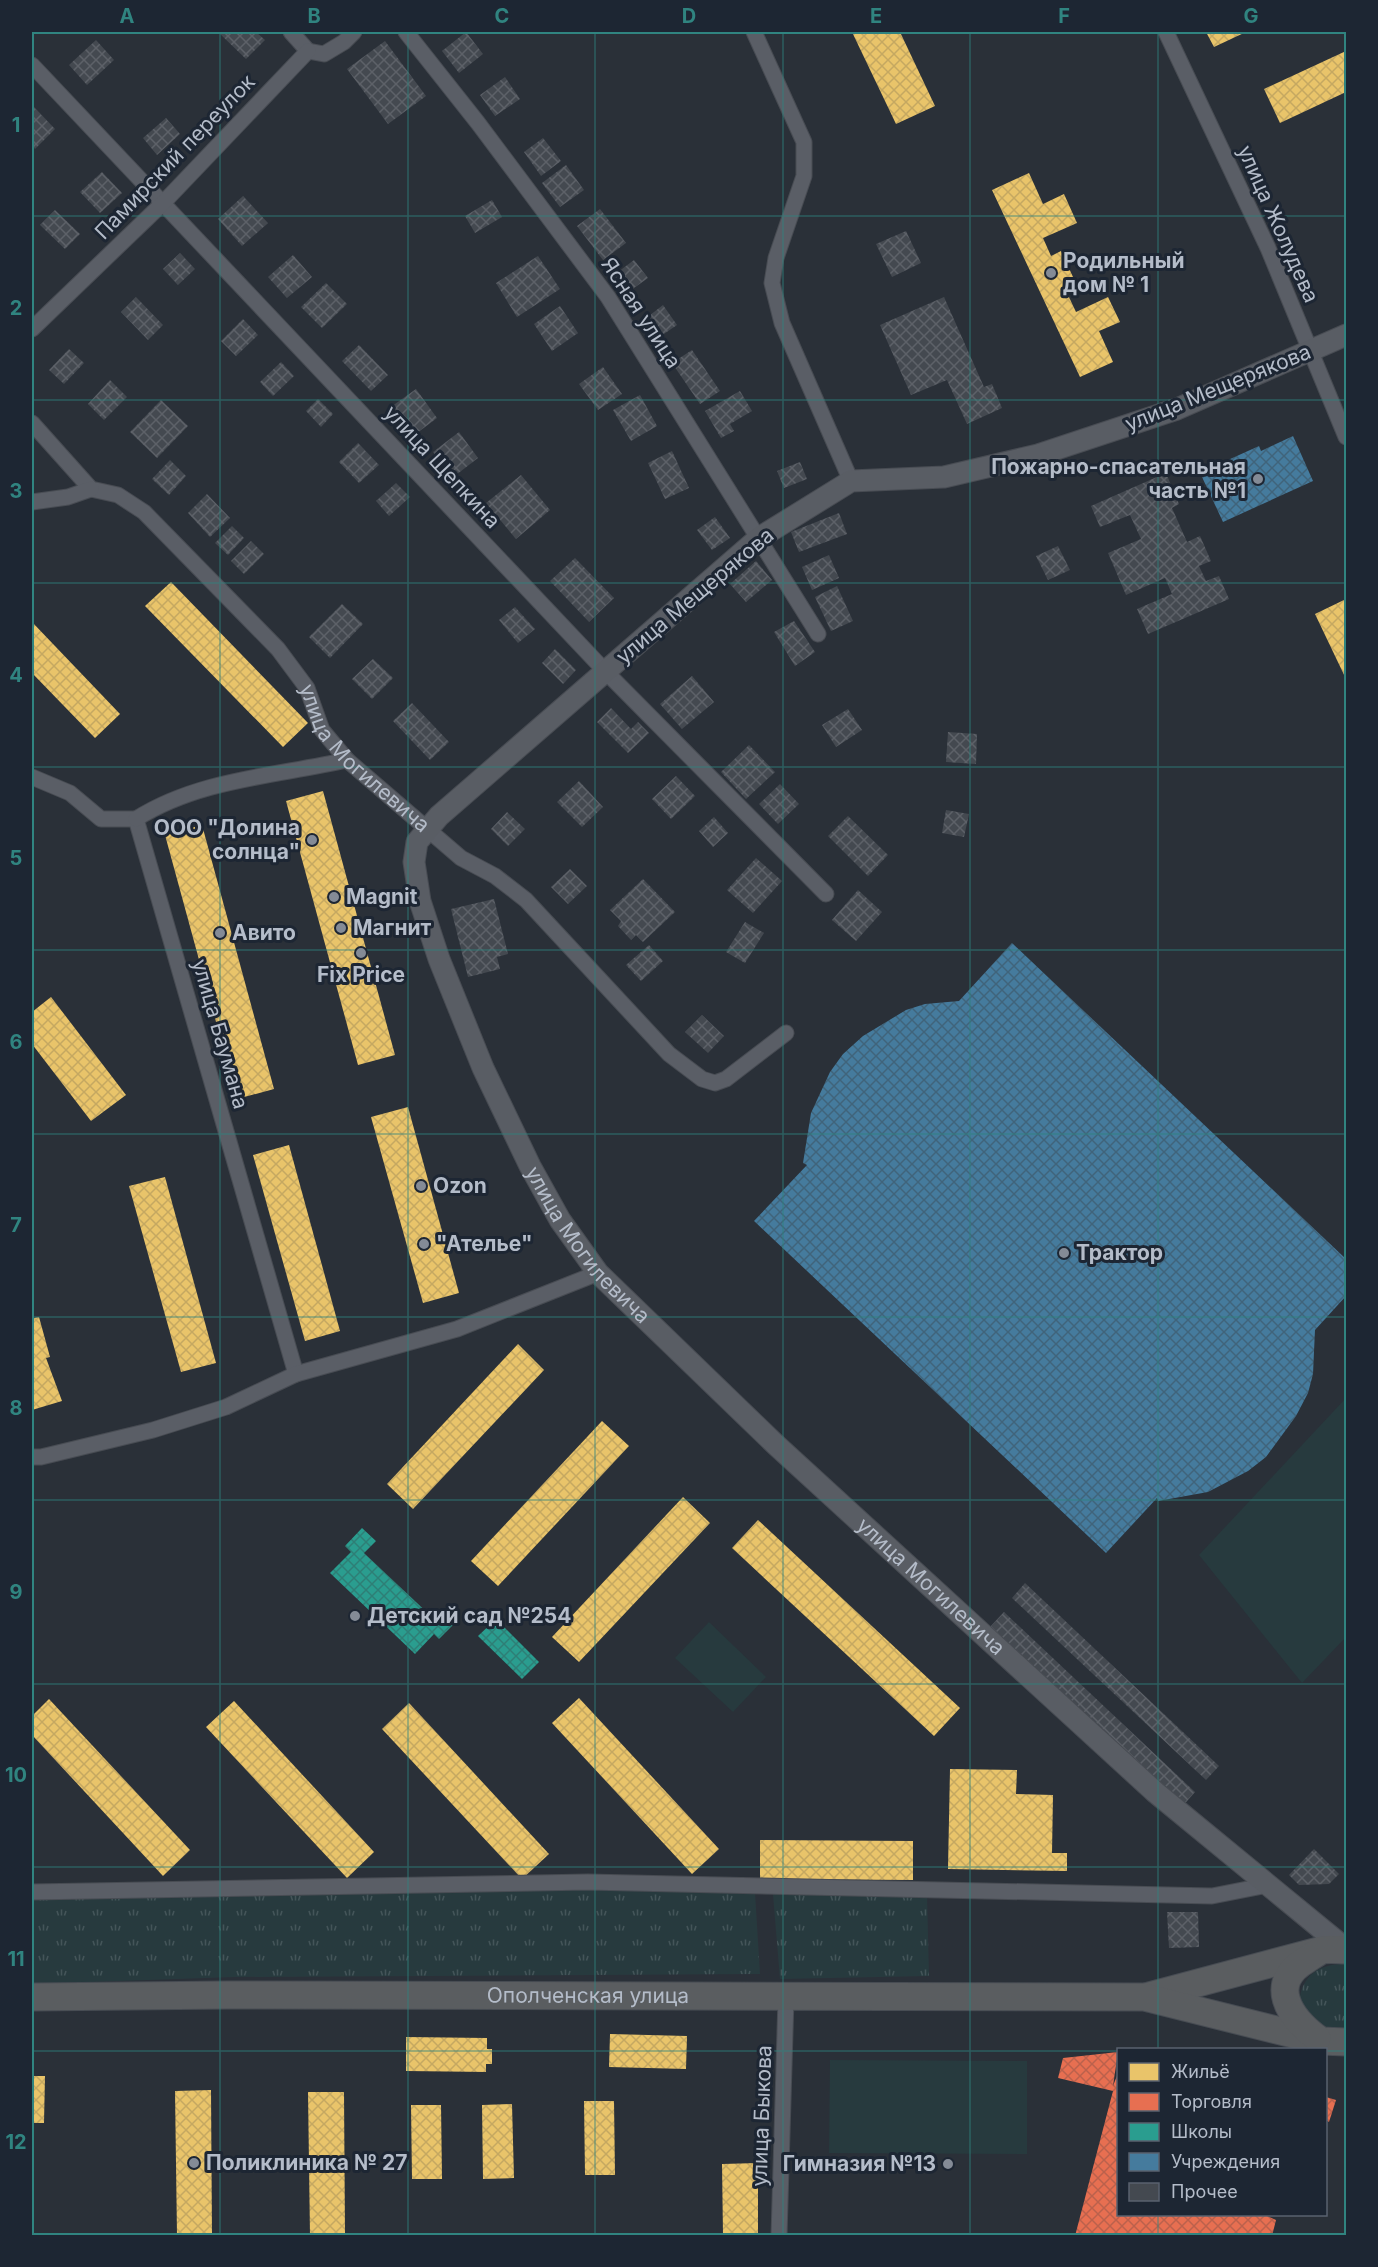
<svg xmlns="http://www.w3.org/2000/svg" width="1378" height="2267" viewBox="0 0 1378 2267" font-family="Inter,sans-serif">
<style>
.grass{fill:url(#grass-tufts)}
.garden{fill:#273a3e}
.homes{fill:url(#homes-cross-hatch)}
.shops{fill:url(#shops-cross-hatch)}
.schools{fill:url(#schools-cross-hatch)}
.public{fill:url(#public-cross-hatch)}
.building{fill:url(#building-cross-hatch)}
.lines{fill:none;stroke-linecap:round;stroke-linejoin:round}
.street-casing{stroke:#484c53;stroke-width:17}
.secondary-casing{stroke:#484c53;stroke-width:23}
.highway-casing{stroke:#474c53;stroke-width:29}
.street{stroke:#5a5e66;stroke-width:15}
.secondary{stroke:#595d64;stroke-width:21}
.highway{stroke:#5a5d60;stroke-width:27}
.grid{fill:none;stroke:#308480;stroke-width:1.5;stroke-opacity:0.55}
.poi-dot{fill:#848b96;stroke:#1d2633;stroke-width:2}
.labels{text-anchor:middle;stroke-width:6;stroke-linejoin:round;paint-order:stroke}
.street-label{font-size:21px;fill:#b4bcc9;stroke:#1d2633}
.poi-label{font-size:21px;font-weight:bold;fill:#b4bcc9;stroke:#1d2633;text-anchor:start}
.neatline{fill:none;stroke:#308480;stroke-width:2}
.grid-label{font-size:20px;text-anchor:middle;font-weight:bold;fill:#308480}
</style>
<defs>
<pattern id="grass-tufts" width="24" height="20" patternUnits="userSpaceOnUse" patternTransform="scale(1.5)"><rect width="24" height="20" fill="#273a3e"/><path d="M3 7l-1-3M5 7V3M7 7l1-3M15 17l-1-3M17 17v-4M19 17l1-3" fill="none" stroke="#445559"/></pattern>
<pattern id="homes-cross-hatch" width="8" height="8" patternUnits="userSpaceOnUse" patternTransform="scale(1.5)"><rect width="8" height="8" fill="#e9c46a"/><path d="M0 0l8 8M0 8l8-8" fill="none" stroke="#c5a861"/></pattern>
<pattern id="shops-cross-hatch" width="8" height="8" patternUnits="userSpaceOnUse" patternTransform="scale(1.5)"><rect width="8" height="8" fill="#e76f51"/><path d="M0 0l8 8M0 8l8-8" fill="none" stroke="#bb614c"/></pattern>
<pattern id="schools-cross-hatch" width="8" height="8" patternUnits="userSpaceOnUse" patternTransform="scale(1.5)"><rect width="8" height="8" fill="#2a9d8f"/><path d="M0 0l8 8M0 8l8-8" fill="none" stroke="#2e7f76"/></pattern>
<pattern id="public-cross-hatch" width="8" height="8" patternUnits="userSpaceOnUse" patternTransform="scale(1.5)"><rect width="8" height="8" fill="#457b9d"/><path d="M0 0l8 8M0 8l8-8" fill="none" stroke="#40647b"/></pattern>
<pattern id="building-cross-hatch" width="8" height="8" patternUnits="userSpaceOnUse" patternTransform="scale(1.5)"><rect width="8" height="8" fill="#444950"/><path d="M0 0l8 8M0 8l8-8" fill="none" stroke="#5d6168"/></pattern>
</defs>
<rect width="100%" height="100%" fill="#2a3038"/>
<g class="grass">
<path d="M676,1888L755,1893L760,1974L234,1977L32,1984V1899L496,1889Z"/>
<path d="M773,1894L927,1896L929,1976L780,1979Z"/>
<path d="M1346,1964V2028H1323L1299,2001C1303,1974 1319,1964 1346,1964Z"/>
</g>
<g class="garden">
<path d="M1346,1398V1637L1302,1683L1199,1555Z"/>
<path d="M709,1622L766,1677L733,1712L675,1658Z"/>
<path d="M830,2060L1027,2061V2154L829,2153Z"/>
</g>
<g class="homes">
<path d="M852,32H900L935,106L896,124Z"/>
<path d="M1206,32H1246L1214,47Z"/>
<path d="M1346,51V92L1280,123L1264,89Z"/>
<path d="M1029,173L1043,204L1064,194L1077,223L1043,238L1051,256L1061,251L1079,290L1068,295L1076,312L1108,297L1120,322L1099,331L1113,362L1080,377L992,190Z"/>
<path d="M171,582L308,723L283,747L145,606Z"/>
<path d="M1346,599V679L1315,614Z"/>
<path d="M32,622L120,714L95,738L32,673Z"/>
<path d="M323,791L395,1055L358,1065L286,801Z"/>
<path d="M202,825L274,1089L237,1099L165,835Z"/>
<path d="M51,997L126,1095L91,1121L32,1044V1012Z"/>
<path d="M408,1107L459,1293L423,1303L371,1117Z"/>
<path d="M289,1145L340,1331L305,1341L253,1155Z"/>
<path d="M165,1177L216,1363L181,1372L129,1186Z"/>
<path d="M32,1313L34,1318L39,1317L50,1357L46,1358L62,1401L32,1410Z"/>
<path d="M518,1344L544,1370L413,1509L387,1484Z"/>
<path d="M602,1421L629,1446L498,1586L471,1561Z"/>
<path d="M683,1497L710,1523L579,1662L552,1637Z"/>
<path d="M758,1520L960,1708L934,1736L732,1548Z"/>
<path d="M579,1698L719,1849L692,1874L552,1723Z"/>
<path d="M49,1699L190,1850L163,1876L32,1735V1716Z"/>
<path d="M234,1701L374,1852L347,1878L206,1727Z"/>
<path d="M409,1703L549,1854L522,1879L382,1729Z"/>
<path d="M950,1769L1017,1770L1016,1794L1053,1795L1052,1853H1067V1871L948,1869Z"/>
<path d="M760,1840L913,1841V1880L760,1879Z"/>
<path d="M610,2034L687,2036L686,2069L609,2067Z"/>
<path d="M406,2037L487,2038V2049H492V2064H486V2072L406,2071Z"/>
<path d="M32,2076H45L44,2123H32Z"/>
<path d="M211,2090L212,2236H177L175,2091Z"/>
<path d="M308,2092H344L345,2236H310Z"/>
<path d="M584,2101H614L615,2175H585Z"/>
<path d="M512,2104L514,2178L483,2179L482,2105Z"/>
<path d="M411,2105H441L442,2179H412Z"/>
<path d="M758,2163V2235H723L722,2164Z"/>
</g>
<g class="shops">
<path d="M1118,2052L1113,2086L1118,2073V2214H1263L1276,2220L1272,2236H1075L1113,2091L1058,2078L1063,2058Z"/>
<path d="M1326,2097L1336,2100L1329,2122L1326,2120Z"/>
</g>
<g class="schools">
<path d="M362,1528L376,1541L364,1553L434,1619L444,1608L457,1621L439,1639L434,1634L415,1654L330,1573L351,1552L345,1546Z"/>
<path d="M496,1619L539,1662L522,1679L478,1636Z"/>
</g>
<g class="public">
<path d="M1293,436L1313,481L1223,522L1202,477L1210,473L1208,469L1259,446L1261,451Z"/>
<path d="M1012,943L1346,1259V1296L1315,1330L1313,1374L1308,1393L1296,1416L1266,1457L1248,1471L1208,1492L1158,1501L1157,1498L1106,1553L754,1221L807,1165L803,1163L811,1113L830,1072L843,1054L863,1036L906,1010L925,1004L959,1001Z"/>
</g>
<g class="building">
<path d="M218,32H256L265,40L246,59Z"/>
<path d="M466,32L483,54L459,73L442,51Z"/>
<path d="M96,40L114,60L87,85L69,65Z"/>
<path d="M385,41L426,96L388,124L347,69Z"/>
<path d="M505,77L520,99L495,116L480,95Z"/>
<path d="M32,105L55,129L35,149L32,145Z"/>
<path d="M166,118L180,134L157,155L143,138Z"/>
<path d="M543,138L561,161L541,176L524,152Z"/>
<path d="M566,165L584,190L560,207L542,183Z"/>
<path d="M102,172L122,193L100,213L80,192Z"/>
<path d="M243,196L268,223L242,246L218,219Z"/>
<path d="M492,200L502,217L475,233L465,216Z"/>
<path d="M600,209L626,243L603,260L577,226Z"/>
<path d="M55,210L80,234L65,249L40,225Z"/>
<path d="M906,231L921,263L892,277L876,244Z"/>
<path d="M180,253L195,269L178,285L163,269Z"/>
<path d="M293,255L312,277L287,298L268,277Z"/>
<path d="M538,256L560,289L517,317L496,283Z"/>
<path d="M634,260L648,278L627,293L614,275Z"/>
<path d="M326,283L347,304L322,328L301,307Z"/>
<path d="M136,297L163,325L148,340L121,312Z"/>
<path d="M944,297L984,387L992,384L1002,408L967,424L947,380L911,395L880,325Z"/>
<path d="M663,305L677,325L658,338L645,319Z"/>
<path d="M560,306L578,333L552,351L534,324Z"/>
<path d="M243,319L258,335L236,356L221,341Z"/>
<path d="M359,345L388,375L371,391L342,361Z"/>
<path d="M69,349L84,363L64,384L49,370Z"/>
<path d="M692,350L720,391L700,404L672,363Z"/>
<path d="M281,362L294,376L273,396L260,382Z"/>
<path d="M603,367L622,394L598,410L579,384Z"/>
<path d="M110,380L127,397L104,420L88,404Z"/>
<path d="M416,389L437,418L409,439L388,409Z"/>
<path d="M740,391L752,411L730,424L734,431L721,438L705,411Z"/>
<path d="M640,395L657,426L631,441L613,410Z"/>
<path d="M318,399L333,414L321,427L306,411Z"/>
<path d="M161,400L188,426L157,458L130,432Z"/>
<path d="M459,432L478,458L452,478L433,452Z"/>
<path d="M358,443L379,465L359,483L339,462Z"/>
<path d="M672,451L689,488L665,499L648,463Z"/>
<path d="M170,460L186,476L169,495L152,479Z"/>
<path d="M800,462L807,479L784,488L777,471Z"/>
<path d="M1166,473L1179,504L1172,508L1187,542L1200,536L1211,561L1199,566L1206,581L1219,576L1229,599L1148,634L1137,609L1172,594L1165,578L1126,595L1108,553L1141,539L1130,515L1100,527L1091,506Z"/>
<path d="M521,475L550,510L516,539L486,503Z"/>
<path d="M396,483L410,497L389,516L376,501Z"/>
<path d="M207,494L230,518L210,537L188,513Z"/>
<path d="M839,513L847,534L799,552L791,532Z"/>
<path d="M715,517L730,538L712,550L697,530Z"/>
<path d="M232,526L244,538L228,555L215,543Z"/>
<path d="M251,541L264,554L244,574L231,561Z"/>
<path d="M1058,546L1070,570L1048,580L1036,556Z"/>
<path d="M829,555L839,578L812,590L802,567Z"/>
<path d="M575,558L614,598L589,622L550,581Z"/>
<path d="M756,561L772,580L746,602L730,584Z"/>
<path d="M837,586L853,621L831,631L815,597Z"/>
<path d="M342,604L363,624L330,658L309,637Z"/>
<path d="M515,607L535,629L518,643L499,620Z"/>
<path d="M794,621L815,652L795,666L774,632Z"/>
<path d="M555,649L576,670L563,684L542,663Z"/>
<path d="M373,659L393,678L372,699L352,679Z"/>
<path d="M692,676L714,702L682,729L660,704Z"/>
<path d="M412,703L449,742L430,760L393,721Z"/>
<path d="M611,708L631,729L638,722L649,733L628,753L597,722Z"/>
<path d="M848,709L862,730L836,747L822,725Z"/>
<path d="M948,732L977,734L976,764L946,762Z"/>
<path d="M749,745L775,772L746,799L721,772Z"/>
<path d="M676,776L695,796L671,819L652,799Z"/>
<path d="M579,781L603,807L582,827L557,802Z"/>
<path d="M780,784L799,804L778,824L759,804Z"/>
<path d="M946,810L969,814L964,837L942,833Z"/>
<path d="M507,812L525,829L508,846L491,829Z"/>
<path d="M848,816L888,855L868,876L828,836Z"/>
<path d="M714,817L728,833L713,847L699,831Z"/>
<path d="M756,858L782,881L753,913L727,890Z"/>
<path d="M570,869L587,886L568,904L551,887Z"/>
<path d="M643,879L675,912L643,942L636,935L631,940L618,926L621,921L610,910Z"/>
<path d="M858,890L882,912L856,941L832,920Z"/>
<path d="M494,899L508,954L497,957L500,969L468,977L451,909Z"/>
<path d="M745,922L764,933L745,963L726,952Z"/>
<path d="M649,945L663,961L641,981L626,965Z"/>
<path d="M702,1015L724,1036L708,1053L685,1032Z"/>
<path d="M1025,1583L1219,1766L1206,1780L1012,1598Z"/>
<path d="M1004,1612L1195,1792L1180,1809L989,1628Z"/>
<path d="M1314,1849L1339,1874L1329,1884L1299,1885L1289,1875Z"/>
<path d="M1167,1912H1198L1199,1947L1169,1948Z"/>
</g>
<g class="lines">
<g class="street-casing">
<g id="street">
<path d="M291,32L308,51"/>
<path d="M406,32L478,123L608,297L818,634"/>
<path d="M754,32L804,142V176L776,258L772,283L782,323L851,481"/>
<path d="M1166,32L1268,248L1346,437"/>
<path d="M308,51L324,54L344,42L354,32"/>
<path d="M32,65L605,671L826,894"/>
<path d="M32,329L163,203L308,51"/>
<path id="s1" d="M32,423L91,489L118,495L144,512L278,649L307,688L322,730L347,760L461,858L495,876L526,900L669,1054L702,1079L715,1083L726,1079L786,1033"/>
<path d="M32,502L68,497L91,489"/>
<path d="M32,777L70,793L101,819H136L296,1374"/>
<path d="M136,819C199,779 276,776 347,760"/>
<path d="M32,1457H41L153,1430L226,1407L296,1374L457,1329L598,1273"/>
<path d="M32,1892L588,1882L1212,1896L1268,1885"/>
<path d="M779,2236L786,1998"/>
</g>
</g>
<g class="secondary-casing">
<g id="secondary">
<path id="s2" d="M1346,335L1177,409L1038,455L944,477L851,481L759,538L439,816L417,842L414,862L420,901L439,959L483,1068L530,1166L560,1220L598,1273L775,1444L1155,1792L1346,1949"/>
</g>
</g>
<g class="highway-casing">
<g id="highway">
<path d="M1149,1996L1322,1950"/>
<path id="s3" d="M32,1997L227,1995L1144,1997L1321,2041L1346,2042"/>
<path d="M1317,2038C1289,2017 1267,1983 1306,1960C1311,1957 1317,1952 1323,1950C1330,1949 1339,1950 1346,1950"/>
</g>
</g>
<use href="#street" class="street"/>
<use href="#secondary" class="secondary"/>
<use href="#highway" class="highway"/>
</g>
<path class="grid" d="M220,32V2236M408,32V2236M595,32V2236M783,32V2236M970,32V2236M1158,32V2050M32,216H1346M32,400H1346M32,583H1346M32,767H1346M32,950H1346M32,1134H1346M32,1317H1346M32,1500H1346M32,1684H1346M32,1867H1346M32,2051H1118M1326,2051H1346M1158,2214V2236"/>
<g class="poi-dot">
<circle cx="1051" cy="273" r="6"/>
<circle cx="1258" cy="479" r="6"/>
<circle cx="312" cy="840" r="6"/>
<circle cx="334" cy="897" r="6"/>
<circle cx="341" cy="928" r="6"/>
<circle cx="220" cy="933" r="6"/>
<circle cx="361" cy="953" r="6"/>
<circle cx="421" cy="1186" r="6"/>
<circle cx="424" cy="1244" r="6"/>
<circle cx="1064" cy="1253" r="6"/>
<circle cx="355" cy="1616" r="6"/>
<circle cx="194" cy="2163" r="6"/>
<circle cx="948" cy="2164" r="6"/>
</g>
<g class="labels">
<g class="street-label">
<text transform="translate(175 157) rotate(-46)" y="7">Памирский переулок</text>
<text transform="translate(1278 224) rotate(66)" y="7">улица Жолудева</text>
<text transform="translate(641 313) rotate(57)" y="7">Ясная улица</text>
<text transform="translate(1218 388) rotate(-22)" y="7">улица Мещерякова</text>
<text transform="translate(442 467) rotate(47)" y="7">улица Щепкина</text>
<text transform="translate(695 596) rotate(-40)" y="7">улица Мещерякова</text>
<text dy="7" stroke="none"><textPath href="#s1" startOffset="480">улица Могилевича</textPath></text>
<text transform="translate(220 1034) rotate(74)" y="7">улица Баумана</text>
<text dy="7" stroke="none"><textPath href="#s2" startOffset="1532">улица Могилевича</textPath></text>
<text dy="7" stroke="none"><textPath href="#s2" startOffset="2018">улица Могилевича</textPath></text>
<text dy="7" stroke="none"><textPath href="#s3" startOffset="556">Ополченская улица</textPath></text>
<text transform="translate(762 2116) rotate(-88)" y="7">улица Быкова</text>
</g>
<g class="poi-label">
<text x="1063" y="268">Родильный<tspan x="1063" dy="24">дом № 1</tspan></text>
<text x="1246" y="474" text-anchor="end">Пожарно-спасательная<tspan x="1246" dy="24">часть №1</tspan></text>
<text x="300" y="835" text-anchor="end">ООО "Долина<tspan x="300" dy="24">солнца"</tspan></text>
<text x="346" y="904">Magnit</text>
<text x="353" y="935">Магнит</text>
<text x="232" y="940">Авито</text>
<text x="361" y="982" text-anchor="middle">Fix Price</text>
<text x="433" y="1193">Ozon</text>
<text x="436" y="1251">"Ателье"</text>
<text x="1076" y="1260">Трактор</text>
<text x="367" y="1623">Детский сад №254</text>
<text x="206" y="2170">Поликлиника № 27</text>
<text x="936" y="2171" text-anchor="end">Гимназия №13</text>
</g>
</g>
<rect width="1378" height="2267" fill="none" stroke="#1d2633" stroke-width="66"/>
<rect x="1117" y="2048" width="210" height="168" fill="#1d2633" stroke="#59626f" stroke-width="1.5"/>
<rect x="1129" y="2063" width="30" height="18" fill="#e9c46a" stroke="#59626f" stroke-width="1.5"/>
<text x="1171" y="2078" font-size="18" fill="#b4bcc9">Жильё</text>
<rect x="1129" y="2093" width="30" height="18" fill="#e76f51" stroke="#59626f" stroke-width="1.5"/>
<text x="1171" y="2108" font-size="18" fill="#b4bcc9">Торговля</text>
<rect x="1129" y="2123" width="30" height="18" fill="#2a9d8f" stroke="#59626f" stroke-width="1.5"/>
<text x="1171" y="2138" font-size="18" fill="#b4bcc9">Школы</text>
<rect x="1129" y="2153" width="30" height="18" fill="#457b9d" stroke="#59626f" stroke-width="1.5"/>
<text x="1171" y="2168" font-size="18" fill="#b4bcc9">Учреждения</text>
<rect x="1129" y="2183" width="30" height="18" fill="#444950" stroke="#59626f" stroke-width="1.5"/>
<text x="1171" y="2198" font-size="18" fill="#b4bcc9">Прочее</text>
<rect x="33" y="33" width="1312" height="2201" class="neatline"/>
<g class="grid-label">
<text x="127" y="23">A</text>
<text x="314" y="23">B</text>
<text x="502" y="23">C</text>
<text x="689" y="23">D</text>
<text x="876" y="23">E</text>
<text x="1064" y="23">F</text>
<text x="1251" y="23">G</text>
<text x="16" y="132">1</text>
<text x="16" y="315">2</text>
<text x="16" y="498">3</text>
<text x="16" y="682">4</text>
<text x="16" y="865">5</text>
<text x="16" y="1049">6</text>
<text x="16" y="1232">7</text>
<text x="16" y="1415">8</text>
<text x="16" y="1599">9</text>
<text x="16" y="1782">10</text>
<text x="16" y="1966">11</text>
<text x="16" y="2149">12</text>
</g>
</svg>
